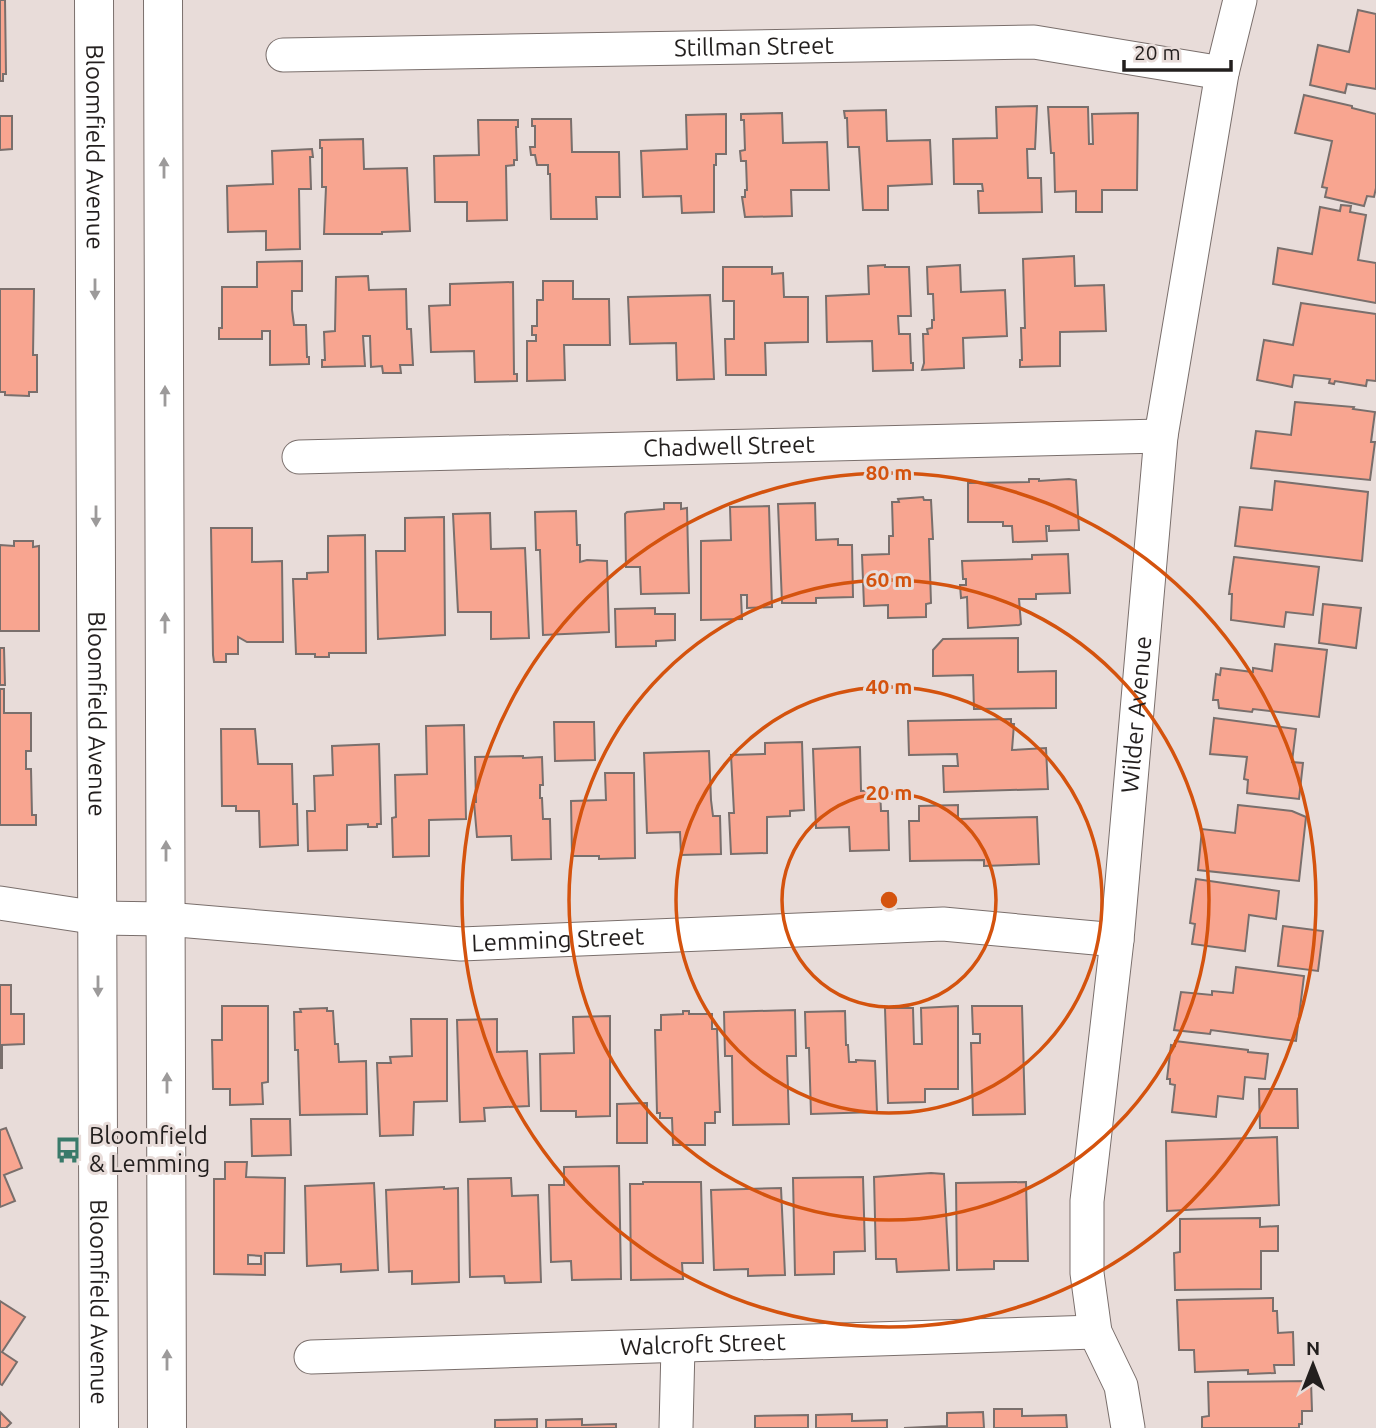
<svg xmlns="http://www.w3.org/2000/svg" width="1376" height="1428" viewBox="0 0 1376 1428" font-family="Ubuntu,sans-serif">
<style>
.building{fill:#f8a590;stroke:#796f6c;stroke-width:2;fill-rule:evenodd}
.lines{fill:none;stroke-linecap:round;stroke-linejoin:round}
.street-casing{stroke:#7a6f6c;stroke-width:35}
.secondary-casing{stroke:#7a6f6c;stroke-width:40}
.street{stroke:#fff;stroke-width:33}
.secondary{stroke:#fff;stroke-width:38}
.oneway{fill:#9c9a9a}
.ring{fill:none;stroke:#d4530e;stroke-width:3.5}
.labels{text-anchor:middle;stroke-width:6;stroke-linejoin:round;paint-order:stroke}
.street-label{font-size:24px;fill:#231f1e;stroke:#e8dcd9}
.poi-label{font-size:24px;fill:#231f1e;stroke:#e8dcd9;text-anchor:start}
.centre{fill:#d4530e;stroke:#e8dcd9;stroke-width:3.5}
.ring-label{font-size:21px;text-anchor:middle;font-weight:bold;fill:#d4530e;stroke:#e8dcd9;stroke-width:6;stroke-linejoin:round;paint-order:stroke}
</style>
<rect width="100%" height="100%" fill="#e8dcd9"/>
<g class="building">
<path d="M0,0H5L6,74H3V81H0Z"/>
<path d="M1358,10L1376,14V89L1347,84L1345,93L1310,85L1318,45L1349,52Z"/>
<path d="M1304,95L1352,106V108L1376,114V188L1374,197L1367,196L1364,206L1325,197L1327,188L1322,187L1332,141L1295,133Z"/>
<path d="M1037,106L1035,149H1027L1028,178H1041L1042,212L979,213L978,191H983L982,184H954L953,139L997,138L996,107Z"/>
<path d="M1048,107H1088L1089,144H1093L1092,114L1138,113L1137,190H1102V212H1076V191L1055,192L1054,153H1051Z"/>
<path d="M886,110L887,141L930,140L932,184L888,186V210H863L859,147H848L847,118H845L844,111Z"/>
<path d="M782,113L783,143L827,142L829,190H791L792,216L745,217L742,197H745V190H747L746,161H741L740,151L745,150L744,120H741V114Z"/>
<path d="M726,114V154H716V165H714V212L682,213L681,196L643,197L641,151L687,149L686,115Z"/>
<path d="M0,116H12V149L0,150Z"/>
<path d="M532,119H571L572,152H619L620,197H596L597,219H551L550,174H548V165H537L535,155H531L530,147H535V126H532Z"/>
<path d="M478,120H518V127H516L517,160H514V165L506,166L507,220L467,221V202H435L434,156L479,155Z"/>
<path d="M363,139L364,169L407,168L410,231L382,232V234H324L326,187H322V148H320V140Z"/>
<path d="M312,149L313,157H310L311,189H299L300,249L266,250V231L228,232L227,186L273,184L272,151Z"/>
<path d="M1341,205L1351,206L1350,212L1366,215L1358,260L1376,263V303L1273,284L1278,248L1312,254L1320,207L1340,211Z"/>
<path d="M1074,256L1075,286L1104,285L1106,331L1060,332V366L1020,367V360H1022L1021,328H1025L1023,259Z"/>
<path d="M302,261V291H292V310L294,325H306L307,357H309V364L270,365V331H262V339H219V328H222V287H257V262Z"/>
<path d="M885,265V267H909L911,316H898L899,334H910L911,363H913V370L873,371L872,341L827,342L826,296L869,294L868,266Z"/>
<path d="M960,265L961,292L1005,290L1007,336L963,338L964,368L922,370L924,363L923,334H928L927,329L932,328V320H934L933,294H928L927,267Z"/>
<path d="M723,267H772V274L783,273L784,297H808V342L765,343L766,375H726L725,339H734V301H723Z"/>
<path d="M368,276L369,290L406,289L407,329H411L413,365H400L401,373H383L382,366L371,367L370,336H363L365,366L322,367V360H325L324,332L335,331L336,277Z"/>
<path d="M543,281H573V299H609L610,345H564L565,380L527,381V341H536V335H532V326H537V300H543Z"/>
<path d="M513,282L514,374H517V381L475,382L474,351L431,352L429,306L450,305V284Z"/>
<path d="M0,289H34L33,355H37V392H29V396L5,395V392H0Z"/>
<path d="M710,295L714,379L677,380L676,343L630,344L628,297Z"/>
<path d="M1301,303L1376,314V381L1367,380L1366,386L1335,381L1334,384L1329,383L1330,379L1294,375L1292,387L1257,380L1264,340L1293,345Z"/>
<path d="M1295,402L1354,407L1353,409L1375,412L1371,442H1375L1370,480L1251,468L1256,431L1291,435Z"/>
<path d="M1029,479H1039V481L1069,479L1076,480L1079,530L1049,531V526H1046L1047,541L1013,542L1012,526H1003V522H968V483L1029,482Z"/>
<path d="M1275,481L1368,492L1362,561L1235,546L1240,507L1272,510Z"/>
<path d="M923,497L924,500H931L933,539H929L931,603L926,604V617L888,618V605L864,606L862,555L889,554V536H893L892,502H899L898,499Z"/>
<path d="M664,503H681V509L687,508L689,593L641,594L640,567H626L625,514L627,512L664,509Z"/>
<path d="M815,503L816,540L838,539V545H852L853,597L816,598V603H782L778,504Z"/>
<path d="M769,506L772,607L747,608V595H741L742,619L701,620V541L731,540L730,507Z"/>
<path d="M576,511L577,545H580V562L587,560L607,561L609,632L543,635L540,550H536L535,512Z"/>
<path d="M490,513L491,549L525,548L529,638L491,639V612H458L453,514Z"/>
<path d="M444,517L445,635L378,639L376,551H405V518Z"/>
<path d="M211,528H252V562L282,561L283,642H247L238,637V654H226V662H214L213,655Z"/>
<path d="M365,535L366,653H329V657H315V654H296L293,579H307V573L328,572V536Z"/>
<path d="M14,541H33V547L39,546V631H0V545L14,546Z"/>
<path d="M1068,554L1070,593L1036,594V599H1019L1021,624L1019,625L968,628L967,597L961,598L960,585H966V579H963L962,561L1032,559V555Z"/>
<path d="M1234,557L1319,567L1313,615L1286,612L1284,627L1231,620L1232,594H1229Z"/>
<path d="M1323,604L1361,608L1356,648L1319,643Z"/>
<path d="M655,608V614H675V640L656,641V646L616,647L615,609Z"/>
<path d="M1018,638V672L1056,671V708L974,709L973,675L933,676V650L943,639Z"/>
<path d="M1275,644L1327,650L1319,717L1253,709L1252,712L1219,708L1218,700H1213L1216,674L1220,675L1221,668L1253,672V668L1272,671Z"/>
<path d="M0,648H4L5,685H0Z"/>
<path d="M0,689H4V713H31V751H26V769H31L32,815H36V825H0Z"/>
<path d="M1214,718L1296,729L1292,762L1303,763L1299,799L1247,793L1248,780L1244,779L1247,757L1210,754Z"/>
<path d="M1011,719V724H1014L1012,750L1046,748L1048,789L944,792L943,766H958L957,754L909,755L908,721Z"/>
<path d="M554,722H594L595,760L555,761Z"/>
<path d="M464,725L466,819L429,820V856L393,857L392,818L396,817L395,775L427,774L426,726Z"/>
<path d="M221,729H255L258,764H292L293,804H297L298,845L260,847L259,811H236V806H222Z"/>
<path d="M802,742L804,810L790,811V816L767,817V853L731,854L729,813H734L731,755L765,754V743Z"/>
<path d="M379,744L381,824H377V827H368V824L347,825V850L308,851L307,811H315L314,776L333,775L332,746Z"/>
<path d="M860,747L861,791L880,790L881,811H888L889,850L850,851L849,827L816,828L813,749Z"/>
<path d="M709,751L711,800L713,816H720L721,854L681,855L680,832L647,833L644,753Z"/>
<path d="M523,756V758L542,757L543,785H540V798H542L543,819H550L551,859L512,860L511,836L477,837L474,802H476L475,757Z"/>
<path d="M605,773H634L635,858L599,859V856H572L571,801L606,800Z"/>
<path d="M958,805V819L1037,817L1039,864L984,866V860L910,861L909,821H919V806Z"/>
<path d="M1238,805L1292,811L1306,817L1299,881L1198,870L1202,829L1235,833Z"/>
<path d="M1196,879L1279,891L1276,919L1249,915L1245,951L1192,944L1195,924L1190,923Z"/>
<path d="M1283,926L1323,931L1318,971L1278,966Z"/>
<path d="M1236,967L1304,976L1296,1041L1211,1030L1210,1034L1174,1030L1181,992L1212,995V991L1233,993Z"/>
<path d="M0,985H11V1014H24V1044L2,1045V1068H0Z"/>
<path d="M222,1006H268V1082L262,1083L263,1104L230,1105V1089H213L212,1040H222Z"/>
<path d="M958,1006V1089H925V1102L888,1103L885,1008H913L914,1044H922L921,1008Z"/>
<path d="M972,1006H1022L1025,1114L973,1115L971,1043H980V1034H973Z"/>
<path d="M327,1008V1011H333L335,1044H338L339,1062L366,1061L367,1114L300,1115L298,1050H295L294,1012H301L300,1009Z"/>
<path d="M795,1010L796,1056H787L789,1124L733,1125L732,1056H725L724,1012Z"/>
<path d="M683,1011H689V1014H712V1029H717L720,1112H715V1123H705V1145H673L672,1118H660V1113H657L655,1030H661V1015L683,1014Z"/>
<path d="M845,1011L846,1045H848L849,1062H856V1060L875,1061L877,1112L811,1114L809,1048H806L805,1012Z"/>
<path d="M610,1016V1116L576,1117V1111H541L540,1054L574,1053L573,1017Z"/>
<path d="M411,1019H447V1101L414,1102L413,1135L380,1136L377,1063H391L390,1057L412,1056Z"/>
<path d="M497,1019V1052L527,1051L529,1106L484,1108L485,1121L460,1122L457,1020Z"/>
<path d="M1175,1041L1248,1050V1052L1268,1054L1265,1079L1245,1077L1243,1099L1218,1096L1216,1117L1172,1112L1175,1085L1170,1084V1079H1167L1171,1045L1175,1046Z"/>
<path d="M1259,1089H1297L1298,1128H1260Z"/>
<path d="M647,1103V1143H617V1104Z"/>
<path d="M251,1119H290L291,1155L252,1156Z"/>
<path d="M6,1128L22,1168L4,1175L15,1201L0,1207V1130Z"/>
<path d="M1277,1137L1279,1205L1167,1211L1166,1141Z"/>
<path d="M225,1162H247L246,1177L285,1178L284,1253H265V1275L214,1274V1179H225ZM248,1255L261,1256V1264H248Z"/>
<path d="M619,1166L621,1279L572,1280L571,1261L551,1262L549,1185H564V1167Z"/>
<path d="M931,1173L944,1174L949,1270L897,1272L896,1259H876L874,1177Z"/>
<path d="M863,1177L865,1251L834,1252V1274L795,1275L793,1178Z"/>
<path d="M511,1178L512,1196L538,1195L541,1282L505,1283L504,1276L470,1277L468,1179Z"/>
<path d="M643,1182H701L703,1263H682L683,1279L631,1280L630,1184H643Z"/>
<path d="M1026,1182L1028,1261H994V1269L957,1270L956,1183Z"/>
<path d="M374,1183L378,1270L341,1272V1264L307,1266L305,1186Z"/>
<path d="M444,1187V1189L458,1188L459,1282L412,1284V1271L389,1272L386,1190Z"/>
<path d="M781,1188L785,1275L748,1276V1269L714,1270L711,1190Z"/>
<path d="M1260,1218V1227L1278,1226V1251H1261V1289L1175,1290L1174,1253L1180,1252V1219Z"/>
<path d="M1273,1298V1311H1277L1278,1333L1293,1332L1294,1365H1274L1275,1373L1248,1374V1370L1195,1372L1194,1350H1179L1177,1300Z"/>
<path d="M0,1301L25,1317L2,1352L17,1362L2,1385L0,1384Z"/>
<path d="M1311,1381L1312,1411H1302V1424H1299V1428H1202V1417L1209,1416L1208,1382Z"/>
<path d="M994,1409H1022V1416L1066,1415L1067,1428H994Z"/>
<path d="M0,1412L11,1423L6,1428H0Z"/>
<path d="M983,1412L984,1428H904L947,1426V1413Z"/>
<path d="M852,1414V1421L887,1420V1428H816V1415Z"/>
<path d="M808,1415V1428H755V1416Z"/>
<path d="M537,1419V1428H495V1420Z"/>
<path d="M582,1419V1425L616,1424V1428H546V1420Z"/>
</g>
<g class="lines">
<g class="street-casing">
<g id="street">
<path id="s1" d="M283,55L1034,42L1222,73"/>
<path id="s2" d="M299,457L1161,436"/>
<path id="s3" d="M0,903L98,918L166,919L461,944L943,924L1117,940"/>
<path id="s4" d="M311,1357L1095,1332"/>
<path d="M676,1428L678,1347"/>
<path id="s5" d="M1128,1428L1121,1386L1095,1332L1087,1273V1201L1117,940L1161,436L1222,73L1240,0"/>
</g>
</g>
<g class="secondary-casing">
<g id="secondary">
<path id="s6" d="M94,0L99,1428"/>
<path d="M163,0L167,1428"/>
</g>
</g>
<use href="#street" class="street"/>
<use href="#secondary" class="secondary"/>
</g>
<defs><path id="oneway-solid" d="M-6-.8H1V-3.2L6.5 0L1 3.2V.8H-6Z" transform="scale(1.75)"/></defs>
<g class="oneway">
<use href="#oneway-solid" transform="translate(164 168) rotate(-90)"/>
<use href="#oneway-solid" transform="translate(95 289) rotate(90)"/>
<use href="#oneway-solid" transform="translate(165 396) rotate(-90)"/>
<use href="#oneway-solid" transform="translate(96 516) rotate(90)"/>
<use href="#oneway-solid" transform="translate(165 623) rotate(-90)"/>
<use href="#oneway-solid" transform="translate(166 851) rotate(-90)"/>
<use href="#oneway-solid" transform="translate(98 986) rotate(90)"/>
<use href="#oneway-solid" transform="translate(167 1083) rotate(-90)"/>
<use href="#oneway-solid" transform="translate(167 1360) rotate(-90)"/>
</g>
<g class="ring">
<circle cx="889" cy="900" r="107"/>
<circle cx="889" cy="900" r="213"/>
<circle cx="889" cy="900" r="320"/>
<circle cx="889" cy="900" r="427"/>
</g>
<defs>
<g id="bus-bare" transform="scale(2.1)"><path d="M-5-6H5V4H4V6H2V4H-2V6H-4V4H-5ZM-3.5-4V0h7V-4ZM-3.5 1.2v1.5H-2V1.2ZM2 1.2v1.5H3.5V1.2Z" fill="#397a6a" stroke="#e8dcd9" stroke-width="2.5" paint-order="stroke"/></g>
</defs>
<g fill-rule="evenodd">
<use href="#bus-bare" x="68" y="1150"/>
</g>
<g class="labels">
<g class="street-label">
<text dy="8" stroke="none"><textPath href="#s1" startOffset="471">Stillman Street</textPath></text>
<text dy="8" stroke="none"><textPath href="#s6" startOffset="147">Bloomfield Avenue</textPath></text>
<text dy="8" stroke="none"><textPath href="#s2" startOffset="430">Chadwell Street</textPath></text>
<text dy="8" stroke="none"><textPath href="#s6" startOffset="714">Bloomfield Avenue</textPath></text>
<text dy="8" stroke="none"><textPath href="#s5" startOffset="723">Wilder Avenue</textPath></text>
<text dy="8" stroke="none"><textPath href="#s3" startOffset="560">Lemming Street</textPath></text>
<text dy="8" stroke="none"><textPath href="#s6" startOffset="1302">Bloomfield Avenue</textPath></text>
<text dy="8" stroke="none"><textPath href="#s4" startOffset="392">Walcroft Street</textPath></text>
</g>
<g class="poi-label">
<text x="89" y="1144">Bloomfield<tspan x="89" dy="28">&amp; Lemming</tspan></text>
</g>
</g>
<circle cx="889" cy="900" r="10" class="centre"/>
<g class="ring-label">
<text x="889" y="480">80 m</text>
<text x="889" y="587">60 m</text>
<text x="889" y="694">40 m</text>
<text x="889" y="800">20 m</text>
</g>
<g transform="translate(1313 1365)" stroke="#e8dcd9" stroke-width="5" paint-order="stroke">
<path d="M0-5L12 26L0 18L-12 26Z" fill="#231f1e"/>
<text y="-10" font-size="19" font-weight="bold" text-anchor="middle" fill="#231f1e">N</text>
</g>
<path d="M1124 60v10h107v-10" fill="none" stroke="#231f1e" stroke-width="3.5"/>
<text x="1134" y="60" font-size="21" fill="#231f1e" stroke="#e8dcd9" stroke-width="5" paint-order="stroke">20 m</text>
</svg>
